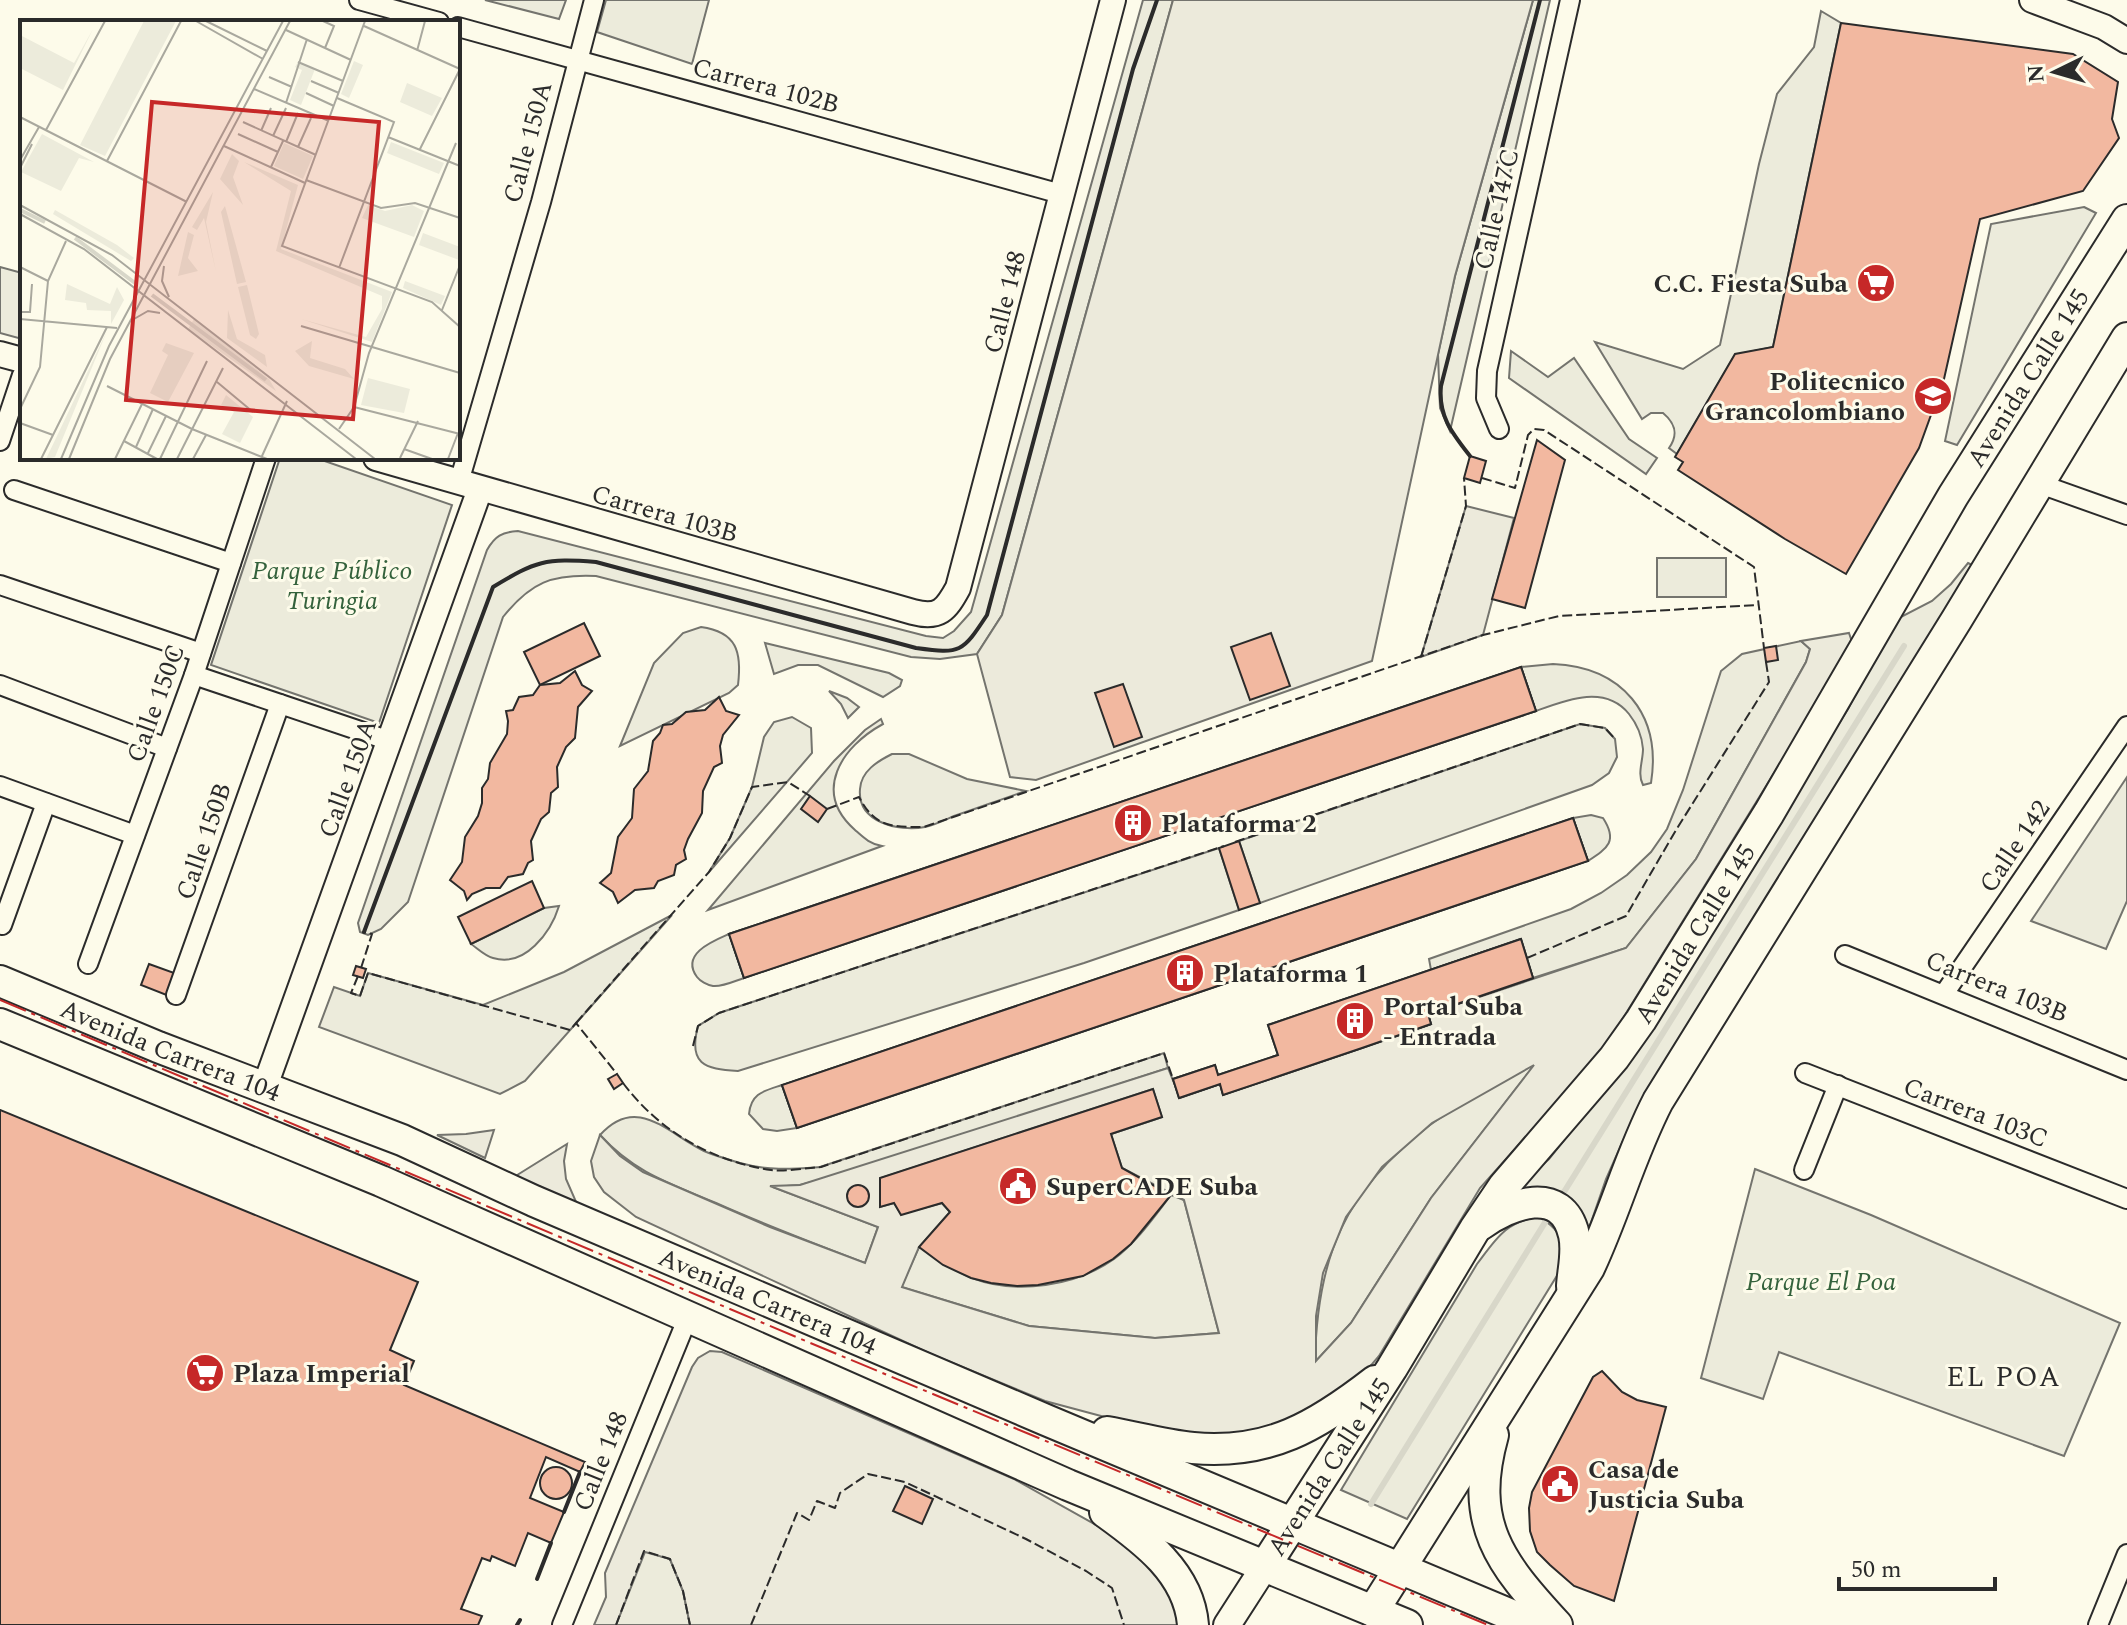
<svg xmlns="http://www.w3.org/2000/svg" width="2127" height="1625" viewBox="0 0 2127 1625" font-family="Spectral,serif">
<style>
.green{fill:#ecebdb;stroke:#74746e;stroke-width:2}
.parking{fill:#eceadb;stroke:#74746e;stroke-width:2;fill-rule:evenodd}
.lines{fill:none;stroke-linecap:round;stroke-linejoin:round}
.stream{stroke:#d8d7c9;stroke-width:6}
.building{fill:#f2b8a0;stroke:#2b2b2b;stroke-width:2}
.minor-casing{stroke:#2b2b2b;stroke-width:22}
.tertiary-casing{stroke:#2b2b2b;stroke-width:28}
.secondary-casing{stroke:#2b2b2b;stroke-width:30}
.primary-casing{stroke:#2b2b2b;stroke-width:34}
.minor{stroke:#fdfbea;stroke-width:18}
.tertiary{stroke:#fdfbea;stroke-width:24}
.secondary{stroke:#fdfbea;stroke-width:26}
.primary{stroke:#fdfbea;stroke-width:30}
.fence{stroke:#2b2b2b;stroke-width:2;stroke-dasharray:10 4;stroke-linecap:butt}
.wall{stroke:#2b2b2b;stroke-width:4}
.power{stroke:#c62828;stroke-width:2;stroke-dasharray:28 6 4 6;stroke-linecap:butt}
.labels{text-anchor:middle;stroke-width:6;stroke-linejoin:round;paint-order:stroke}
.street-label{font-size:26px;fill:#2b2b2b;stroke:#fdfbea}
.poi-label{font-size:26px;font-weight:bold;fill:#2b2b2b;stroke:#fdfbea;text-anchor:start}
.park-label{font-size:26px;font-style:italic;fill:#34623c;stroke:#fdfbea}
.neighbourhood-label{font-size:28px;letter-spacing:2px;fill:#2b2b2b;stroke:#fdfbea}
.inset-river{fill:none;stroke:#d8d7c9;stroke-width:4}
.inset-road{fill:none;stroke:#a9a89e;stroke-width:2}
.view{fill:#c62828;fill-opacity:0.15;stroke:#c62828;stroke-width:4}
.inset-edge{fill:none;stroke:#2b2b2b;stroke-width:4}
</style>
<rect width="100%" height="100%" fill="#fdfbea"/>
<g class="green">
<path d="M485,0H566L559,19Z"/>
<path d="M606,0H709L692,64L597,32Z"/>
<path d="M1143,0H1173L1002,615L977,654L940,659L911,657L596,576C552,574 531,582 503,617L408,902L381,929L368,935L360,932L358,923L487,550C495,536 502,532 518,531L926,636L943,638L954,631L971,612Z"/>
<path d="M1533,0H1550L1450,431L1440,408L1438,354L1455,276Z"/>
<path d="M1821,11L1841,23L1773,347L1735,355L1677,454L1669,448C1679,434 1675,423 1663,413H1651L1642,419L1595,342L1683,369L1720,345L1759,164L1777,94L1814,47Z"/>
<path d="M2084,207L2096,213L1957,445L1945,441L1991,224Z"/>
<path d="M0,267L22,273V339L0,333Z"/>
<path d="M1511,351L1548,377L1574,358L1629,439L1657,458L1646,474L1509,378Z"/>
<path d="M280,458H316L452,505L379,723L211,665Z"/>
<rect x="1657" y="558" width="69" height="39"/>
<path d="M1968,563L1976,567L1630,1125L1606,1179L1588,1231L1514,1190L1549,1159L1629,1059L1848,709L1895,620L1932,601L1951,584Z"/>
<path d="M701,627C737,632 742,652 738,685L729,693L620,746L654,663L683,633Z"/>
<path d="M1801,641L1810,649L1806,662L1696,859L1626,948L1533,978L1520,939L1431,970L1429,959L1571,909L1601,893L1627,875L1651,852L1667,829L1683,790L1721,671L1742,654Z"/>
<path d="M765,643L889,673L902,680L900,686L883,697L818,665H798L774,674Z"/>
<path d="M1553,664C1622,667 1662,714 1651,783L1643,785C1637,774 1643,761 1643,749C1642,736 1637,724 1629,714C1605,684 1566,700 1536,711L1521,667Z"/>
<path d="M829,691L847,698L859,707L848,718L841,704Z"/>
<path d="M792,717L811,728L812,753L709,872L730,838L752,787L764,737L774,722Z"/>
<path d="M881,719L883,724C841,747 812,792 855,830C864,838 870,844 882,846L708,910L834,761L865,730Z"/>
<path d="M1580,724L1605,728L1615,739L1617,757L1609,773L1592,785L1260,903L1239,841Z"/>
<path d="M892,754H909L967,779L1026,791C1002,799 978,808 954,816C945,820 935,825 925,827C898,832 857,822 860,789C861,771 878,761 892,754Z"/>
<path d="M2127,777V901L2106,949L2031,921Z"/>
<path d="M1591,815L1603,818C1618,841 1608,848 1588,861L1573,818Z"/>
<path d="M1219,848L1239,910L1084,963L738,1071C704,1069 688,1064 698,1026L719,1013Z"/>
<path d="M559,906C551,932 525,968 493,958C485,956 477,948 471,944L544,908Z"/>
<path d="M672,915L525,1081L500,1094L319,1027L334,987L360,996L368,973L483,1005L564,972Z"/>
<path d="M729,934L744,978C735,981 722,987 713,986C707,985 700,981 697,977C680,954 713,941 729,934Z"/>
<path d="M1164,1053L1168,1068L853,1171L800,1185L773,1187L878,1227L865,1263C815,1244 765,1225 716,1203C669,1183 635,1173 600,1135C637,1094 667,1133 704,1151C715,1156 728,1159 740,1163C768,1171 792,1169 820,1167Z"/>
<path d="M1536,1063L1431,1198L1351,1323L1315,1362C1317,1255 1345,1191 1430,1125C1461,1102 1503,1083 1536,1063Z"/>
<path d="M782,1085L797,1128L777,1131L763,1129L749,1114C751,1093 764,1091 782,1085Z"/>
<path d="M1755,1169L1871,1215L2120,1323L2064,1456L1779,1352L1763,1399L1701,1378Z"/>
<path d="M1171,1195L1184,1200L1219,1333L1155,1338L1029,1326L901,1287L919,1247C936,1257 954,1271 972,1278C1017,1295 1076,1286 1114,1259C1137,1242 1154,1217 1171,1195Z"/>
<path d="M1539,1217C1566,1233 1566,1247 1558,1274L1407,1519L1341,1490L1477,1264C1496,1239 1506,1221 1539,1217Z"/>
<path d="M644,1551L670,1559L683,1591L690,1625H616Z"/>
</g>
<g class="parking">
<path d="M1173,0H1533L1455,276L1372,661L1036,780L1010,777L977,654L1002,615Z"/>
<path d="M1466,506L1514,518L1483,635L1421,657Z"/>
<path d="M1849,633L1853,645L1604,1049L1480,1188L1379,1356L1357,1382L1297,1423L1221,1441L1116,1420L1045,1401L931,1354L636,1217L604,1192L594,1177L591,1161L600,1135L620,1156L643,1172L770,1227L865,1263L878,1227L770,1186L800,1185L1168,1068L1180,1098L1220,1084L1223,1094L1431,1024L1428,1014L1626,948L1696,859L1806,662L1810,649L1801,641ZM1534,1065L1431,1198L1351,1323L1316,1361V1316L1323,1273L1346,1217L1382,1167L1432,1123ZM1153,1089L1162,1117L1111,1134L1122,1168L1184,1200L1219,1333L1155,1338L1029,1326L902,1287L919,1247L950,1212L942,1203L901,1214L894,1203L880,1207L881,1178Z"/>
<path d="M494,1130L485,1158L437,1135L466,1134Z"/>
<path d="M567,1144L564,1161L566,1179L577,1204L514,1177Z"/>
<path d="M710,1351L722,1352L1014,1479L1130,1544L1159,1567L1183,1625H690L683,1591L670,1559L645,1552L616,1625H594L606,1597L605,1573L692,1367L698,1358Z"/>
</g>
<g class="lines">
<g class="stream">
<path d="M1559,1200L1904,646"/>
<path d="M1371,1504L1549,1216"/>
</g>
</g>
<g class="building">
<path d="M1841,23L2073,54L2118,82L2112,119L2119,138L2083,191L1980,219L1944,379L1919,448L1846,574L1785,539L1678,470L1683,462L1675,457L1735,354L1773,347Z"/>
<path d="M1537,440L1565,460L1525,608L1492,599Z"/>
<path d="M1470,456L1486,461L1480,483L1464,478Z"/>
<path d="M584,623L600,656L540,685L524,652Z"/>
<path d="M1271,633L1290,686L1250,700L1231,647Z"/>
<path d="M1776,646L1778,660L1766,662L1764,648Z"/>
<path d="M1521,667L1536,711L744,978L729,934Z"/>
<path d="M1521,667L1536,711L744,978L729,934Z"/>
<path d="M575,671L582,685L592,691L578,707L575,738L566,747L557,767L558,787L551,793L549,812L541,819L531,841L533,860L528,863L523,874L508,877L500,888H486L472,894L467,900L464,891L450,880L462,862L465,837L478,816L482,803V788L488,779L490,763L507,734L508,721L506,711L513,710L519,697L533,695L540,685L560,683Z"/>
<path d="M1123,684L1142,737L1114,747L1095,693Z"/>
<path d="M719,697L726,711L739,715L723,735L720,746L722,763L714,767L703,791L702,813L688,839L684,850L686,859L676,865L674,875L658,881L654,888L635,890L618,903L613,892L600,883L611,873L618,837L632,818L634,789L648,771L653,741L660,733L663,725L672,724L686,712L705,710Z"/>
<path d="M810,796L827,809L818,822L801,809Z"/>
<path d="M1573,818L1588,861L797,1128L782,1085Z"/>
<path d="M1573,818L1588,861L797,1128L782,1085Z"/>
<path d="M1239,841L1260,903L1239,910L1219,848Z"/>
<path d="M532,881L544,908L471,944L458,917Z"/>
<path d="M1521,939L1533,978L1428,1014L1431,1024L1362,1048L1223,1095L1220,1084L1179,1098L1173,1079L1215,1065L1218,1075L1278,1055L1268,1025Z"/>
<path d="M1521,939L1533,978L1428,1014L1431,1024L1362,1048L1223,1095L1220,1084L1179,1098L1173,1079L1215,1065L1218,1075L1278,1055L1268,1025Z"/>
<path d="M149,964L177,974L169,996L141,985Z"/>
<path d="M356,966L366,969L363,978L353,975Z"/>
<path d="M617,1074L623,1083L614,1089L608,1079Z"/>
<path d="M1153,1089L1162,1117L1111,1134L1122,1168L1171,1195L1131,1244L1113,1259L1083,1276L1038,1285L1017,1286L991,1283L971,1278L943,1265L919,1247L950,1212L942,1203L901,1215L894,1203L880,1207V1178Z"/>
<path d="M0,1110L418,1282L390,1350L414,1361L404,1385L585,1462L580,1472L546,1457L530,1498L564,1512L551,1543L528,1533L515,1566L492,1556L490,1561L482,1558L461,1609L482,1616L478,1625H0Z"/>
<circle cx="858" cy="1196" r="11"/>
<path d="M1602,1371L1622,1392L1637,1400L1666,1407L1614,1601L1574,1586L1550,1565L1537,1552L1530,1531L1529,1508L1532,1492L1593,1377Z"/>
<circle cx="556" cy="1483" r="16"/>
<path d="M905,1486L933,1499L922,1524L893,1511Z"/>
</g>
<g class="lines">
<g class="minor-casing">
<g id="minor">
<path d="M359,0L439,22"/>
<path d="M458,27L1061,194"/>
<path d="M1499,429L1486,398L1487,371L1570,0"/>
<path d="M0,441L22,375"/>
<path d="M459,482L541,202L594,0"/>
<path d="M2040,484L2127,515"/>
<path d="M14,490L231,563"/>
<path d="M0,585L201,653"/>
<path d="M194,675L390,741"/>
<path d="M0,685L167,748"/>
<path d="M0,786L135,835"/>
<path d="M2,925L46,803"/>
<path d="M1845,955L2127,1070"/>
<path d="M88,964L194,675L266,458"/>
<path d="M1944,994L2127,726"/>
<path d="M176,995L280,704"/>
<path d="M1805,1073L2127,1199"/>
<path d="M1804,1170L1838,1085"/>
<path d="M562,1625L688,1317"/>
<path d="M2098,1625L2127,1554"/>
</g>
</g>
<g class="tertiary-casing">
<g id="tertiary">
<path d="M2032,0L2104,27L2127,41"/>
<path d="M0,354L22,360"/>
<path d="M376,458L913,612C939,619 946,610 958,588L1113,0"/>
<path d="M265,1086L480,489"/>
</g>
</g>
<g class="secondary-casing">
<path id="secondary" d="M1227,1625L1265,1566"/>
</g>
<g class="primary-casing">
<g id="primary">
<path id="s1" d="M0,981L158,1047L402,1140L534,1201L1046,1420L1535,1625"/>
<path d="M0,1024L381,1181L1068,1485L1407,1625"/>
<path d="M1480,1225C1509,1204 1562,1183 1574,1235C1578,1252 1573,1269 1572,1286"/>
<path d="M1107,1432C1135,1437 1164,1445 1193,1448C1269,1455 1317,1426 1375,1381"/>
<path d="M1493,1435C1468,1524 1500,1563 1557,1625"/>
<path d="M1105,1512C1144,1540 1189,1573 1193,1625"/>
<path id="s2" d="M1265,1566L1392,1368L1475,1229L1504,1186L1614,1058L1641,1020L1769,813L1953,496L2127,220"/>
<path d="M1373,1611L1589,1268C1615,1213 1630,1155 1658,1101L1957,619L2127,338"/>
</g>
</g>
<use href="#minor" class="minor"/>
<use href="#tertiary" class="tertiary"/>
<use href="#secondary" class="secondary"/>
<use href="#primary" class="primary"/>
<g class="fence">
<path d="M1482,478L1515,488L1528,435L1534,429L1544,430L1754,567L1764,648"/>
<path d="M1421,657L1466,506L1464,478"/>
<path d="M827,809L859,797C875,828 893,827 924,827L1483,635L1559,616L1759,605"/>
<path d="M1235,842L1580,724L1605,728L1615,739"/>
<path d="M1527,958L1626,916L1676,830L1769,682L1766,662"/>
<path d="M361,968L372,934L364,932"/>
<path d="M358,976L351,993L360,996L368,973L570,1030L576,1023L617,1074"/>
<path d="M576,1023L709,872L730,838L752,787L788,782L810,796"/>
<path d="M693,1046L698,1026L719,1013L1224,846"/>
<path d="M623,1083C659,1131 711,1161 771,1170C786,1172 805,1168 821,1167L1164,1053L1173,1079"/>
<path d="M616,1625L644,1551L670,1559L683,1591L690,1625"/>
<path d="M751,1625L797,1513L809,1520L817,1501L835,1508L840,1493L868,1474L905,1482L1026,1539L1086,1571L1112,1588L1124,1625"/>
</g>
<g class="wall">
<path d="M1470,456C1452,433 1438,416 1441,386L1540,0"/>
<path d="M364,932L493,587C536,561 545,558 596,562L916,648C961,654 962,653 987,615L1133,69L1157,0"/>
<path d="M564,1512L580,1472"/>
<path d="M537,1579L551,1543"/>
<path d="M517,1625L520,1620"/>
</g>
<path class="power" d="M0,1000L808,1342L1488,1625"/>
</g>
<defs>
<g id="supermarket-disc" transform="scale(2)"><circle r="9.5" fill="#c62828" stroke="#fdfbea"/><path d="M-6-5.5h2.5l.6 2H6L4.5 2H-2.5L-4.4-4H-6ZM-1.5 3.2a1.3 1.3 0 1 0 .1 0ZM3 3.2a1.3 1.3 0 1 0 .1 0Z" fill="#fff"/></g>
<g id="university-disc" transform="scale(2)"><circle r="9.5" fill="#c62828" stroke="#fdfbea"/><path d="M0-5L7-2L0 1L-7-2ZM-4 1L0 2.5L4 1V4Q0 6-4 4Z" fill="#fff"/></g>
<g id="building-disc" transform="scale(2)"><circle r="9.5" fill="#c62828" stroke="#fdfbea"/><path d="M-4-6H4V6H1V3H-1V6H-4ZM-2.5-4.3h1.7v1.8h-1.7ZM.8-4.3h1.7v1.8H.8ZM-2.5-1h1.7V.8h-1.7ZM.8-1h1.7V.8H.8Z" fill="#fff"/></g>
<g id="civic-disc" transform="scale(2)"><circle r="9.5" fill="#c62828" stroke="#fdfbea"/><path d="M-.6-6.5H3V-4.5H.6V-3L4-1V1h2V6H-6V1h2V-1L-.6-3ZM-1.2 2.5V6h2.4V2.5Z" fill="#fff"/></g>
</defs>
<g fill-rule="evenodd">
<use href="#supermarket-disc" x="1876" y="283"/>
<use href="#university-disc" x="1933" y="396"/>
<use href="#building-disc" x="1133" y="823"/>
<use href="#building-disc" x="1185" y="973"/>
<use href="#building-disc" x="1355" y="1021"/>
<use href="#civic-disc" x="1018" y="1186"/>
<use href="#supermarket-disc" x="205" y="1373"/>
<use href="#civic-disc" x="1560" y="1484"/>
</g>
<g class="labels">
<g class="street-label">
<text transform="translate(766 85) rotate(15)" y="9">Carrera 102B</text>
<text transform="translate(527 142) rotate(-75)" y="9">Calle 150A</text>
<text transform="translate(1496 209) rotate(-77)" y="9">Calle 147C</text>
<text transform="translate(1004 302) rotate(-76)" y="9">Calle 148</text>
<text dy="9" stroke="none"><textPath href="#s2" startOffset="1414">Avenida Calle 145</textPath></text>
<text transform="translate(665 513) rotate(16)" y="9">Carrera 103B</text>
<text transform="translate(155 703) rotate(-70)" y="9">Calle 150C</text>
<text transform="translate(347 778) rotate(-70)" y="9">Calle 150A</text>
<text transform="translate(203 841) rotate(-71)" y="9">Calle 150B</text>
<text transform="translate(2014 846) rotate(-56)" y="9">Calle 142</text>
<text dy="9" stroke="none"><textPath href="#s2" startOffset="766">Avenida Calle 145</textPath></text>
<text transform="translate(1997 986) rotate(22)" y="9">Carrera 103B</text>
<text dy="9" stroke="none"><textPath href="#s1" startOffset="184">Avenida Carrera 104</textPath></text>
<text transform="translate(1976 1112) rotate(21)" y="9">Carrera 103C</text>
<text dy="9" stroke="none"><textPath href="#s1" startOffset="832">Avenida Carrera 104</textPath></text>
<text transform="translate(600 1461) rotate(-68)" y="9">Calle 148</text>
<text dy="9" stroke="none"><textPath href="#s2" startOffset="118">Avenida Calle 145</textPath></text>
</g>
<g class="poi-label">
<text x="1848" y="292" text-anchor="end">C.C. Fiesta Suba</text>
<text x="1905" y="390" text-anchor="end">Politecnico<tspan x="1905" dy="30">Grancolombiano</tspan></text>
<text x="1161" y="832">Plataforma 2</text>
<text x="1213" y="982">Plataforma 1</text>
<text x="1383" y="1015">Portal Suba<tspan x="1383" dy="30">- Entrada</tspan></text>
<text x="1046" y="1195">SuperCADE Suba</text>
<text x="233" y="1382">Plaza Imperial</text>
<text x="1588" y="1478">Casa de<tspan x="1588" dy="30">Justicia Suba</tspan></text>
</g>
<g class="park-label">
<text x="332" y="579">Parque Público<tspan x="332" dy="30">Turingia</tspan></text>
<text x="1821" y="1290">Parque El Poa</text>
</g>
<g class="neighbourhood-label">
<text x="2004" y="1386">EL POA</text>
</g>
</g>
<g transform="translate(20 20)">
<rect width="440" height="440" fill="#fdfbea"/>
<path d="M124,1H156L85,136L60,125ZM73,9L43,70L0,48V15L54,43ZM334,41L343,45L329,78L321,74ZM278,42L295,49L281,85L270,80L282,50L275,47ZM387,63L422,78L412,96L380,82ZM22,114L74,142L59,138L41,171L1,152ZM371,122L424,143L419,154L367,133ZM264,123L293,136L283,159L254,146ZM212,134L219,141L213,157L223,185L200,159ZM224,142L278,165L261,229L372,272L352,322L281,299L346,317L362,289V276L256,231L271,171ZM193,172L186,202L196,252L184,198L177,210L172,207ZM348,185L365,191L392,185L404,191L394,217L342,198ZM205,186L226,262L217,264L201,192ZM35,190L97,225L114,238L111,241L33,194ZM168,212L174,215L168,238L178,251L158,256ZM403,213L440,227L439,240L399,225ZM385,261L425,276L421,285L383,268ZM47,264L90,284L97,267L104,280L91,304V291L67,290L66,283L45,280ZM227,265L239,314L236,319L230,315L218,267ZM208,290L217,319L245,335L247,347L207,318ZM174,299L249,359L256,371L168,309ZM87,311L35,437L26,439ZM292,321L290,338L325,349L334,359L289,346L275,331ZM146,323L174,333L148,382L130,373L148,335L142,331ZM348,358L390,369L384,393L341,385ZM206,375L233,397L220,423L202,414L214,392L201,385Z" fill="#ecebdb"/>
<path class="inset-river" d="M0,190L25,202M55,218L115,263M132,275L246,360"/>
<path class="inset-road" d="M176,1L243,39M186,1L247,31M303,1L314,6L305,28M345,1L262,226L412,282L440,307M344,6L440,49M266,10L331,40M397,31L405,1M278,42L323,61M249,57L272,67M291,61L319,73M234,69L309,101M286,73L314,86M317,78L374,102L319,248M266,83L287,19M0,97L167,182M223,102L296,135M26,110L85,1M241,111L251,88M218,114L258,132M253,116L266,88M368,117L440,146M266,122L278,93M204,126L285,163M278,127L291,98M400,129L440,49M0,140L19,107M87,141L161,1M251,147L263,121M0,148L12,124M286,160L361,188L395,183L440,198M0,185L92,235L355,439M0,194L64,229L336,439M144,246L142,261L149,277M0,247L28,261M422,290L440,245M0,292H10L12,264M0,299L97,308M114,299L128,291L140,293M281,306L440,353M197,362L233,392M87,366L172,409L247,439M334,387L440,414M0,389L20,347L28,261L46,221M0,403L33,415M319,409L334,387L349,333L436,123M104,421L137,439M116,427L133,389M384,429L412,439M128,433L146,396M242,436L267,381M380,438L398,401M21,439L87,307M41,439L89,326L263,1M49,439L90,339L270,1M95,439L122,384M140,439L187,341M157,439L203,348M173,439L186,415M428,439L438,413"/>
<path class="view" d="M132,82L359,102L333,399L106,380Z"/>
<rect width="440" height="440" class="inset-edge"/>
</g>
<g transform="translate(2055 72) rotate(265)" stroke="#fdfbea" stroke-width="6" paint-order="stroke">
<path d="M0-6L14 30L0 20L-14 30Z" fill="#2b2b2b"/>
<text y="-12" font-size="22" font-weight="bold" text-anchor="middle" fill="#2b2b2b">N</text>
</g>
<path d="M1839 1577v12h156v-12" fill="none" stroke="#2b2b2b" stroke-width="4"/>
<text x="1851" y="1577" font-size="24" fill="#2b2b2b" stroke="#fdfbea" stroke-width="6" paint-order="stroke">50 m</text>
</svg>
